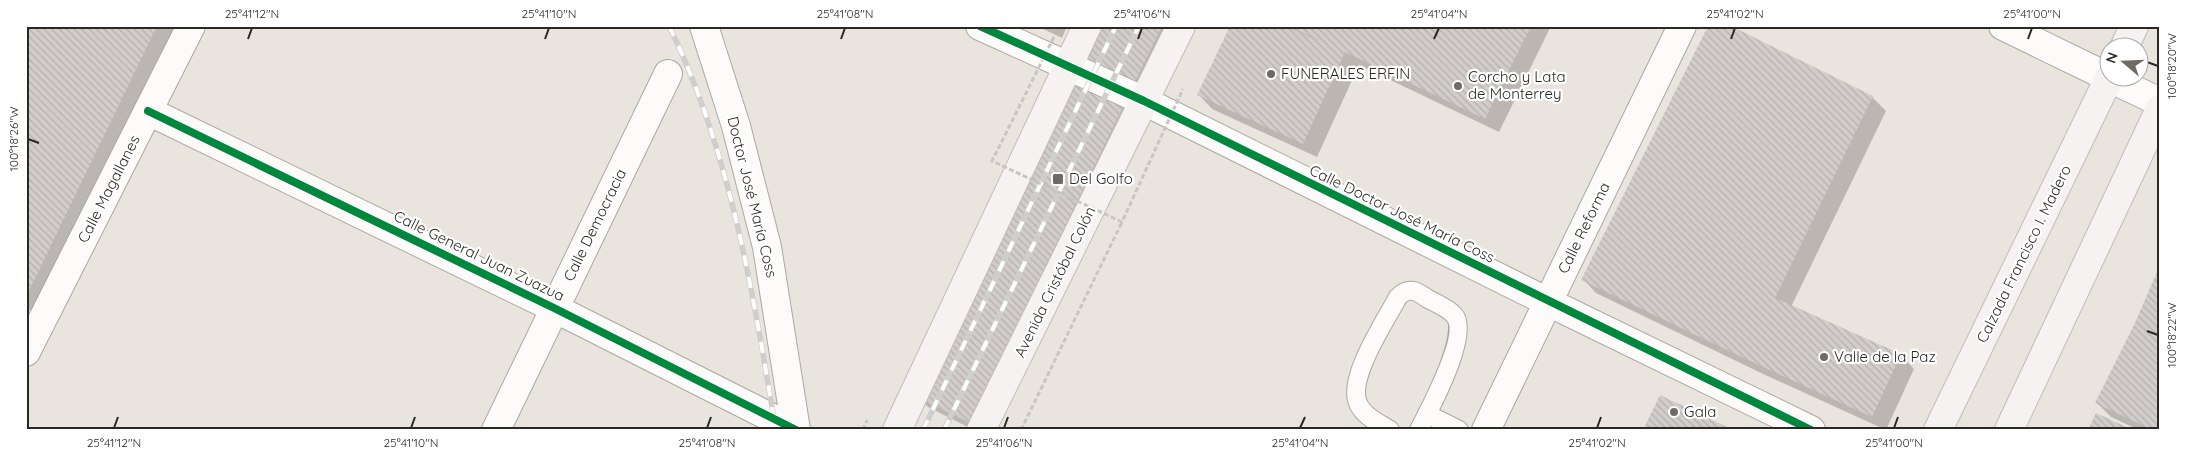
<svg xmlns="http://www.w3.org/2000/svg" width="2186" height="456" viewBox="0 0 2186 456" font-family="Quicksand,sans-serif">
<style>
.shadow{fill:#0003}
.building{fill:url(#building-back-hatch)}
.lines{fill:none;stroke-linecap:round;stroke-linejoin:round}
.service-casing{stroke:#aba8a3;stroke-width:20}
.minor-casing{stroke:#aba8a3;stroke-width:30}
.tertiary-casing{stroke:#aba8a3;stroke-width:30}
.primary-casing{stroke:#c4bbb9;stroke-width:30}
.path{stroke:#c8c6c3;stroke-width:3;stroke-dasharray:5 2.5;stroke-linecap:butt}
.service{stroke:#fcfbfa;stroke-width:18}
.minor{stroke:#fcfbfa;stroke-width:28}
.tertiary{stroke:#fcfbfa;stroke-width:28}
.primary{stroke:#f6f2f2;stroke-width:28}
.rail-casing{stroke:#cfcecc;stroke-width:5.5}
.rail{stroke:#fff;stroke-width:4;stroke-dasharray:11;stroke-linecap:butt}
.path-bridge{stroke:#c8c6c3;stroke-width:3;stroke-dasharray:5 2.5;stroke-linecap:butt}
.cycleway-casing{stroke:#fff;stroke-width:11}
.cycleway{stroke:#00873e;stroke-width:8}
.ticks{fill:none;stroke:#2c2925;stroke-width:2}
.poi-dot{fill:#6e6a66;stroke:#fff;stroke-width:2}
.labels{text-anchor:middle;stroke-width:4.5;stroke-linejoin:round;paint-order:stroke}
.poi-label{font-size:15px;fill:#2c2925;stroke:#fff;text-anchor:start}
.street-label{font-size:15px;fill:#2c2925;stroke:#fff}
.neatline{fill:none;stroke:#2c2925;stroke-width:2}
.ticks-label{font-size:12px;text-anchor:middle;fill:#2c2925}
</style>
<defs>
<pattern id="building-back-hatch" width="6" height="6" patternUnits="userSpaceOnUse" patternTransform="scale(1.25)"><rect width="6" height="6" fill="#d2cdcb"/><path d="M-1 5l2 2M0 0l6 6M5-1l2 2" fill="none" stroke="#b4b0ae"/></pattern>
</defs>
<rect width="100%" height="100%" fill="#eae4de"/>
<g class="shadow">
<path d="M26,26H178L38,314L26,308Z"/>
<path d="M1037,26H1067L1062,38Z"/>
<path d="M1098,26H1177L974,430L928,407L918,397Z"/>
<path d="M1231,26H1551L1499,132L1359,65L1317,157L1212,109L1199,95Z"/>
<path d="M1872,97L1886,111L1791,307L1901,355L1914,369L1886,430L1761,373L1596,293L1583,279Z"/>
<path d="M2135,325L2160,430H2139L2111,417L2097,403Z"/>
</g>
<g class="building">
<path d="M26,26H157L26,297Z"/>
<path d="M1096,26H1162L970,423L916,397Z"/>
<path d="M1230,26H1285L1324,43L1289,26H1531L1485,119L1345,52L1303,144L1197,95Z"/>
<path d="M1708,26H1731L1873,96L1775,298L1901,354L1872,417L1746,359L1581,280Z"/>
<path d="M2160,265V430H2153L2095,403L2134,325Z"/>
<path d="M1660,395L1733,430H1643Z"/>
<path d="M2096,413L2133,430H2088Z"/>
</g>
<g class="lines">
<g class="service-casing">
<g id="service">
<path d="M1427,414L1459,430"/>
<path d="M1390,430C1379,423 1363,416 1358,403C1347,378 1386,320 1398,297C1409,286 1417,291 1428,299C1436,303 1448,308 1454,315C1471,333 1429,410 1419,430"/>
</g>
</g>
<g class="minor-casing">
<g id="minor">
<path d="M704,26L736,126L767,247L796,430"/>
<path d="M980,26L1068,66"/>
<path d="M2003,26L2108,77"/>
<path d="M2109,78L2160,102"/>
<path d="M148,111L554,308L796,430"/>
<path d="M1548,302L1811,430"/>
<path d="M496,430L668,74"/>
</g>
</g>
<g class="tertiary-casing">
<g id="tertiary">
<path d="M1068,66L1144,101L1548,302"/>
<path d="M26,352L191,26"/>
<path d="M1486,430L1682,26"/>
</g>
</g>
<g class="primary-casing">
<g id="primary">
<path d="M2124,48L2134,26"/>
<path d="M897,430L1087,26"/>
<path d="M981,430L1181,26"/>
<path d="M1938,430L2109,78"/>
<path d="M2009,430L2160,109"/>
</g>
</g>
<g class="path">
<path d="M863,430L867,420"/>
<path d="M1021,430L1122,222"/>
</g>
<use href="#service" class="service"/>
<use href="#minor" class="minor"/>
<use href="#tertiary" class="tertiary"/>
<use href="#primary" class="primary"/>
<g class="rail-casing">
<g id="rail">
<path d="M669,26C729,148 752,287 774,419"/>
<path d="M923,430L1116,26"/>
<path d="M944,430L1139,26"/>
</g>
</g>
<use href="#rail" class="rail"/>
<path class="path-bridge" d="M1054,37L992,161L1122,222L1183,89"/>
<g class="cycleway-casing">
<g id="cycleway">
<path d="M980,26L1144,101L1811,430"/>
<path d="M148,111L554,308L796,430"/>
</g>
</g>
<use href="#cycleway" class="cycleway"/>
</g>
<path class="ticks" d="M248,39L252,28M545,39L549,28M841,39L845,28M1138,39L1142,28M1434,39L1439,28M1731,39L1735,28M2028,39L2032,28M2147,62L2158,66M28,139L39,143M2147,331L2158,335M114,428L118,417M411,428L415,417M707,428L711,417M1004,428L1008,417M1300,428L1305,417M1597,428L1601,417M1894,428L1898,417"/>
<g class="poi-dot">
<circle cx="1271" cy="74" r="5"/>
<circle cx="1458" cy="86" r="5"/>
<rect x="1052" y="173" width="12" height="12" rx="2.5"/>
<circle cx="1824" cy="357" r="5"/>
<circle cx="1674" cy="412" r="5"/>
</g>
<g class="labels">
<g class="poi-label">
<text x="1281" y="79">FUNERALES ERFIN</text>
<text x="1468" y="82">Corcho y Lata<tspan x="1468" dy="17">de Monterrey</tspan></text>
<text x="1069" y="184">Del Golfo</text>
<text x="1834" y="362">Valle de la Paz</text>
<text x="1684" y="417">Gala</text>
</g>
<g class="street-label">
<text transform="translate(109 189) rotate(-63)" y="5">Calle Magallanes</text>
<text transform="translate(752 197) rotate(76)" y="5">Doctor José María Coss</text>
<text transform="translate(1402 214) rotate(26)" y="5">Calle Doctor José María Coss</text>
<text transform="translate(595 225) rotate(-64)" y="5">Calle Democracia</text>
<text transform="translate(1584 228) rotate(-64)" y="5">Calle Reforma</text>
<text transform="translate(2024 254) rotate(-64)" y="5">Calzada Francisco I. Madero</text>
<text transform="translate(479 256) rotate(26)" y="5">Calle General Juan Zuazua</text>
<text transform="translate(1055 282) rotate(-64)" y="5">Avenida Cristóbal Colón</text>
</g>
</g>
<rect width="2186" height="456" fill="none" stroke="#ffffff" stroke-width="55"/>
<g transform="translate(2124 62) rotate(289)"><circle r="24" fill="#ffffff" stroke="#aba9a8"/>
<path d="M0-4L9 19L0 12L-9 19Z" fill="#6e6a66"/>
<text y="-8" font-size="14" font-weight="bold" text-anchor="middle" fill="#2c2925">N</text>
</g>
<rect x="28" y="28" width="2130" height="400" class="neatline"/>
<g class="ticks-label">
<text x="252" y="18">25°41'12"N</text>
<text x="549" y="18">25°41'10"N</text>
<text x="845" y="18">25°41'08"N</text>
<text x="1142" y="18">25°41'06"N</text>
<text x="1439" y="18">25°41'04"N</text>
<text x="1735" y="18">25°41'02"N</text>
<text x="2032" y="18">25°41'00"N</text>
<text transform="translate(2172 66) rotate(-90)" y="4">100°18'20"W</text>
<text transform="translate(14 139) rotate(-90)" y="4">100°18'26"W</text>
<text transform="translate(2172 335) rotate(-90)" y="4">100°18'22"W</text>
<text x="114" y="447">25°41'12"N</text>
<text x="411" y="447">25°41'10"N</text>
<text x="707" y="447">25°41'08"N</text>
<text x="1004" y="447">25°41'06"N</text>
<text x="1300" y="447">25°41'04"N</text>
<text x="1597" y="447">25°41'02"N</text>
<text x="1894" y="447">25°41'00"N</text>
</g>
</svg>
